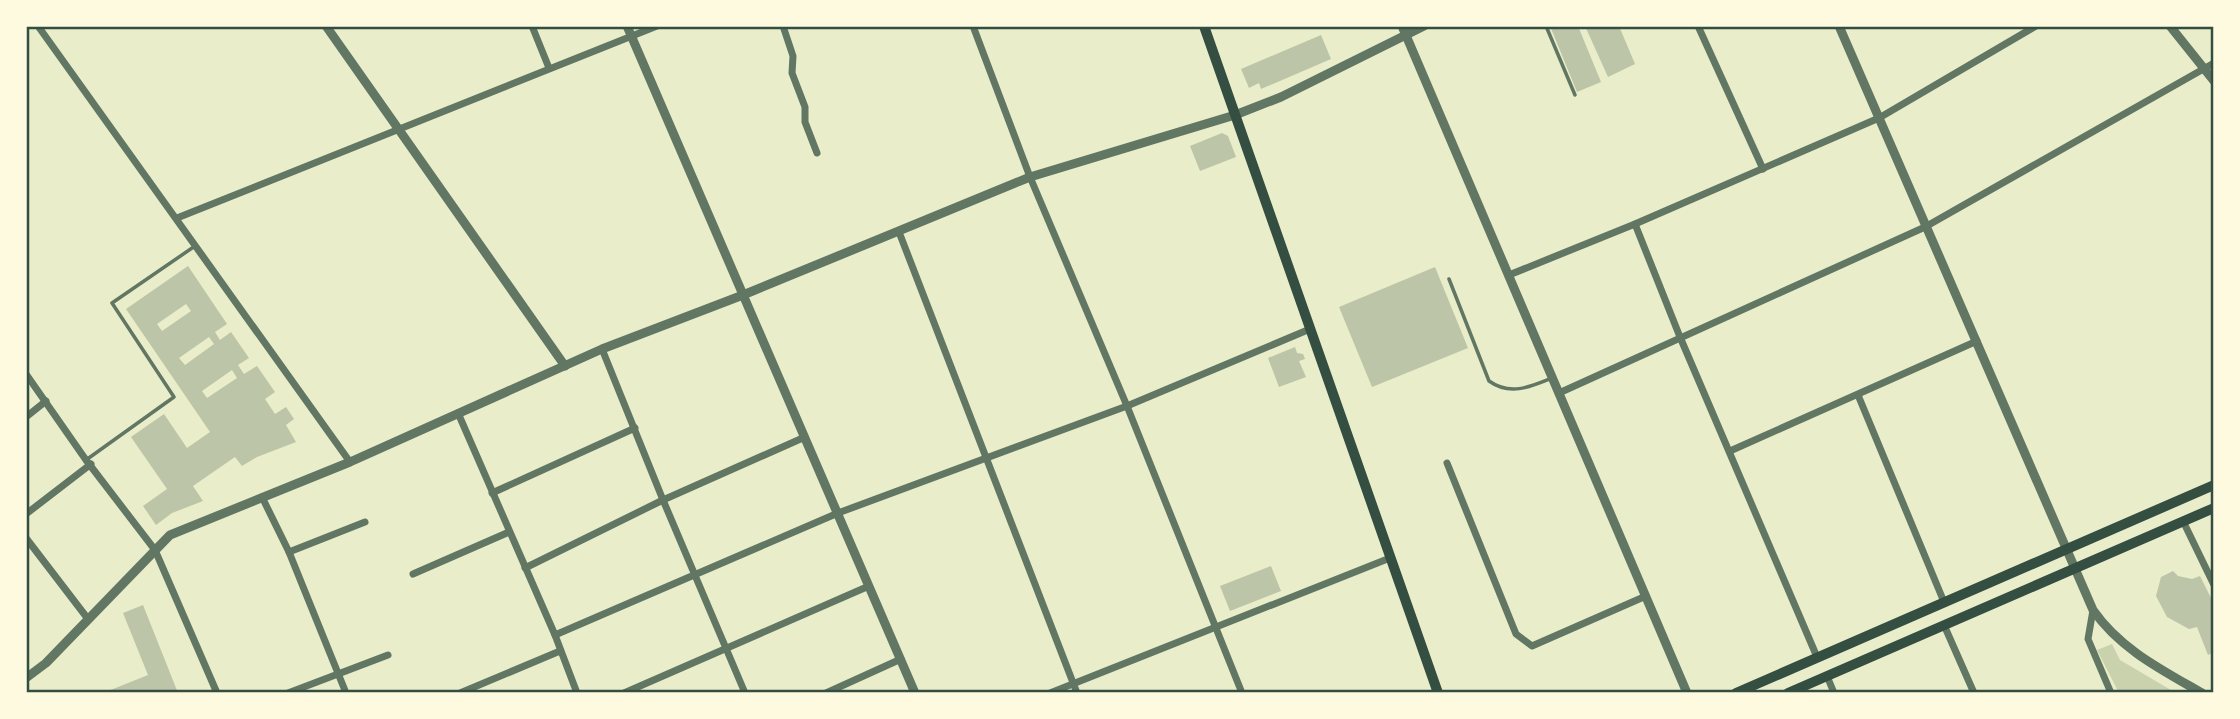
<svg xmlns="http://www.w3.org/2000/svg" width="2240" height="719" viewBox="0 0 2240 719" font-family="'PT Sans',sans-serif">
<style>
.green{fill:#cad2ad}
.building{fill:#bcc5a7;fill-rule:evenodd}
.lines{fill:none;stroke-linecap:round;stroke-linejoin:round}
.service{stroke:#617663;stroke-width:3.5}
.minor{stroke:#617663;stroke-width:7}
.tertiary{stroke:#617663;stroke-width:9}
.secondary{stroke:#344e41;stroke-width:10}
.neatline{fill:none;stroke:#344e41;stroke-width:2.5}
</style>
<rect width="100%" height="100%" fill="#e9edc9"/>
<path class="green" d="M2112,644L2120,660L2176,693H2119L2097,650Z"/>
<g class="building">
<path d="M1550,26H1578L1601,82L1577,92Z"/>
<path d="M1585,26H1619L1635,64L1608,77Z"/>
<path d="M1321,35L1331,59L1261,89L1259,83L1249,88L1241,69Z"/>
<path d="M1222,133L1228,136L1236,157L1200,171L1190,146Z"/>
<path d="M188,266L227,324L215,332L220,340L231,332L249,358L238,365L244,374L257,366L275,392L265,399L275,414L286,407L294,419L286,425L296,442L257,457L242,466L235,457L193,486L203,501L172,513L156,525L143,506L167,489L131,437L164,414L187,448L210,432L126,309ZM186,304L191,311L162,331L157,324ZM209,337L214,344L185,365L179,358ZM232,370L237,378L207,398L202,391Z"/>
<path d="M1435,267L1468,348L1372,387L1339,307Z"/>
<path d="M1295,347L1297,353L1303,354L1305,359L1299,361L1306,377L1279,387L1268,358Z"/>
<path d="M1271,566L1281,591L1230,611L1220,586Z"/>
<path d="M2173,571L2178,576L2192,579L2200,576L2214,604V652L2208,655L2197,627L2189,629L2167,617L2156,596L2161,577Z"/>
<path d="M143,605L178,693H103L148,675L123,613Z"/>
</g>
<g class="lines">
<g class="service">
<path d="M1546,26L1575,95"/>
<path d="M1449,279L1489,381C1510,396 1530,387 1552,378"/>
<path d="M86,460L174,397L112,303L195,246"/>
</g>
<g class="minor">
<path d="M38,26L350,462"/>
<path d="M532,26L549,68"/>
<path d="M783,26L793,56L792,73L805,107V122L817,153"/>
<path d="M973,26L1030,177L1127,406L1242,693"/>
<path d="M1698,26L1763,169"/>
<path d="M177,218L657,26"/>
<path d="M1635,224L1680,337L1817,657"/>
<path d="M899,232L1077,693"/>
<path d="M1509,275L1635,224L1879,118L2036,26"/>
<path d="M602,349L663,500L745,693"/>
<path d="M26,374L86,460L155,550L217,693"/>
<path d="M1559,393L1925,227L2214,63"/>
<path d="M1858,395L1944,602"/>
<path d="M458,413L555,635L577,693"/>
<path d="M26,417L46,401"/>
<path d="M1730,451L1977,341"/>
<path d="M1447,463L1516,634L1532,646L1646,596"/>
<path d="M492,493L635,428"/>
<path d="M262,497L289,552L346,693"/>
<path d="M26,514L91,464"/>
<path d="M2183,521L2214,585"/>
<path d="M26,538L88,619"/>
<path d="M289,552L365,522"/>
<path d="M525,568L663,500L805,437"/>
<path d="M413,574L509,532"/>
<path d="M2093,610L2088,639L2111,693"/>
<path d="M1944,625L1974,693"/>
<path d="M555,635L838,513L1127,406L1310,329"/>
<path d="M1827,676L1834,693"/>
<path d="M288,693L388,655"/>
<path d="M460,693L560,651"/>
<path d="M624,693L869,586"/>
<path d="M826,693L901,659"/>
<path d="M1050,693L1390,558"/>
</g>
<g class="tertiary">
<path d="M326,26L565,366"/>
<path d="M627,26L915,693"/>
<path d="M1402,26L1687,693"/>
<path d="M1839,26L2093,610C2120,649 2162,670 2202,693"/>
<path d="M2170,26L2214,81"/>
<path d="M26,678L46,663L170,535L350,462L602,349L743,295L1030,177L1235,115L1281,97L1424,26"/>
</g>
<g class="secondary">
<path d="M1204,26L1438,693"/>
<path d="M1736,693L2214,485"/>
<path d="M1788,693L2214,508"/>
</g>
</g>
<rect width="2240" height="719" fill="none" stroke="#fefae0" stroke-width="56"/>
<rect x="28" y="28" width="2184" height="663" class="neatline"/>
</svg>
